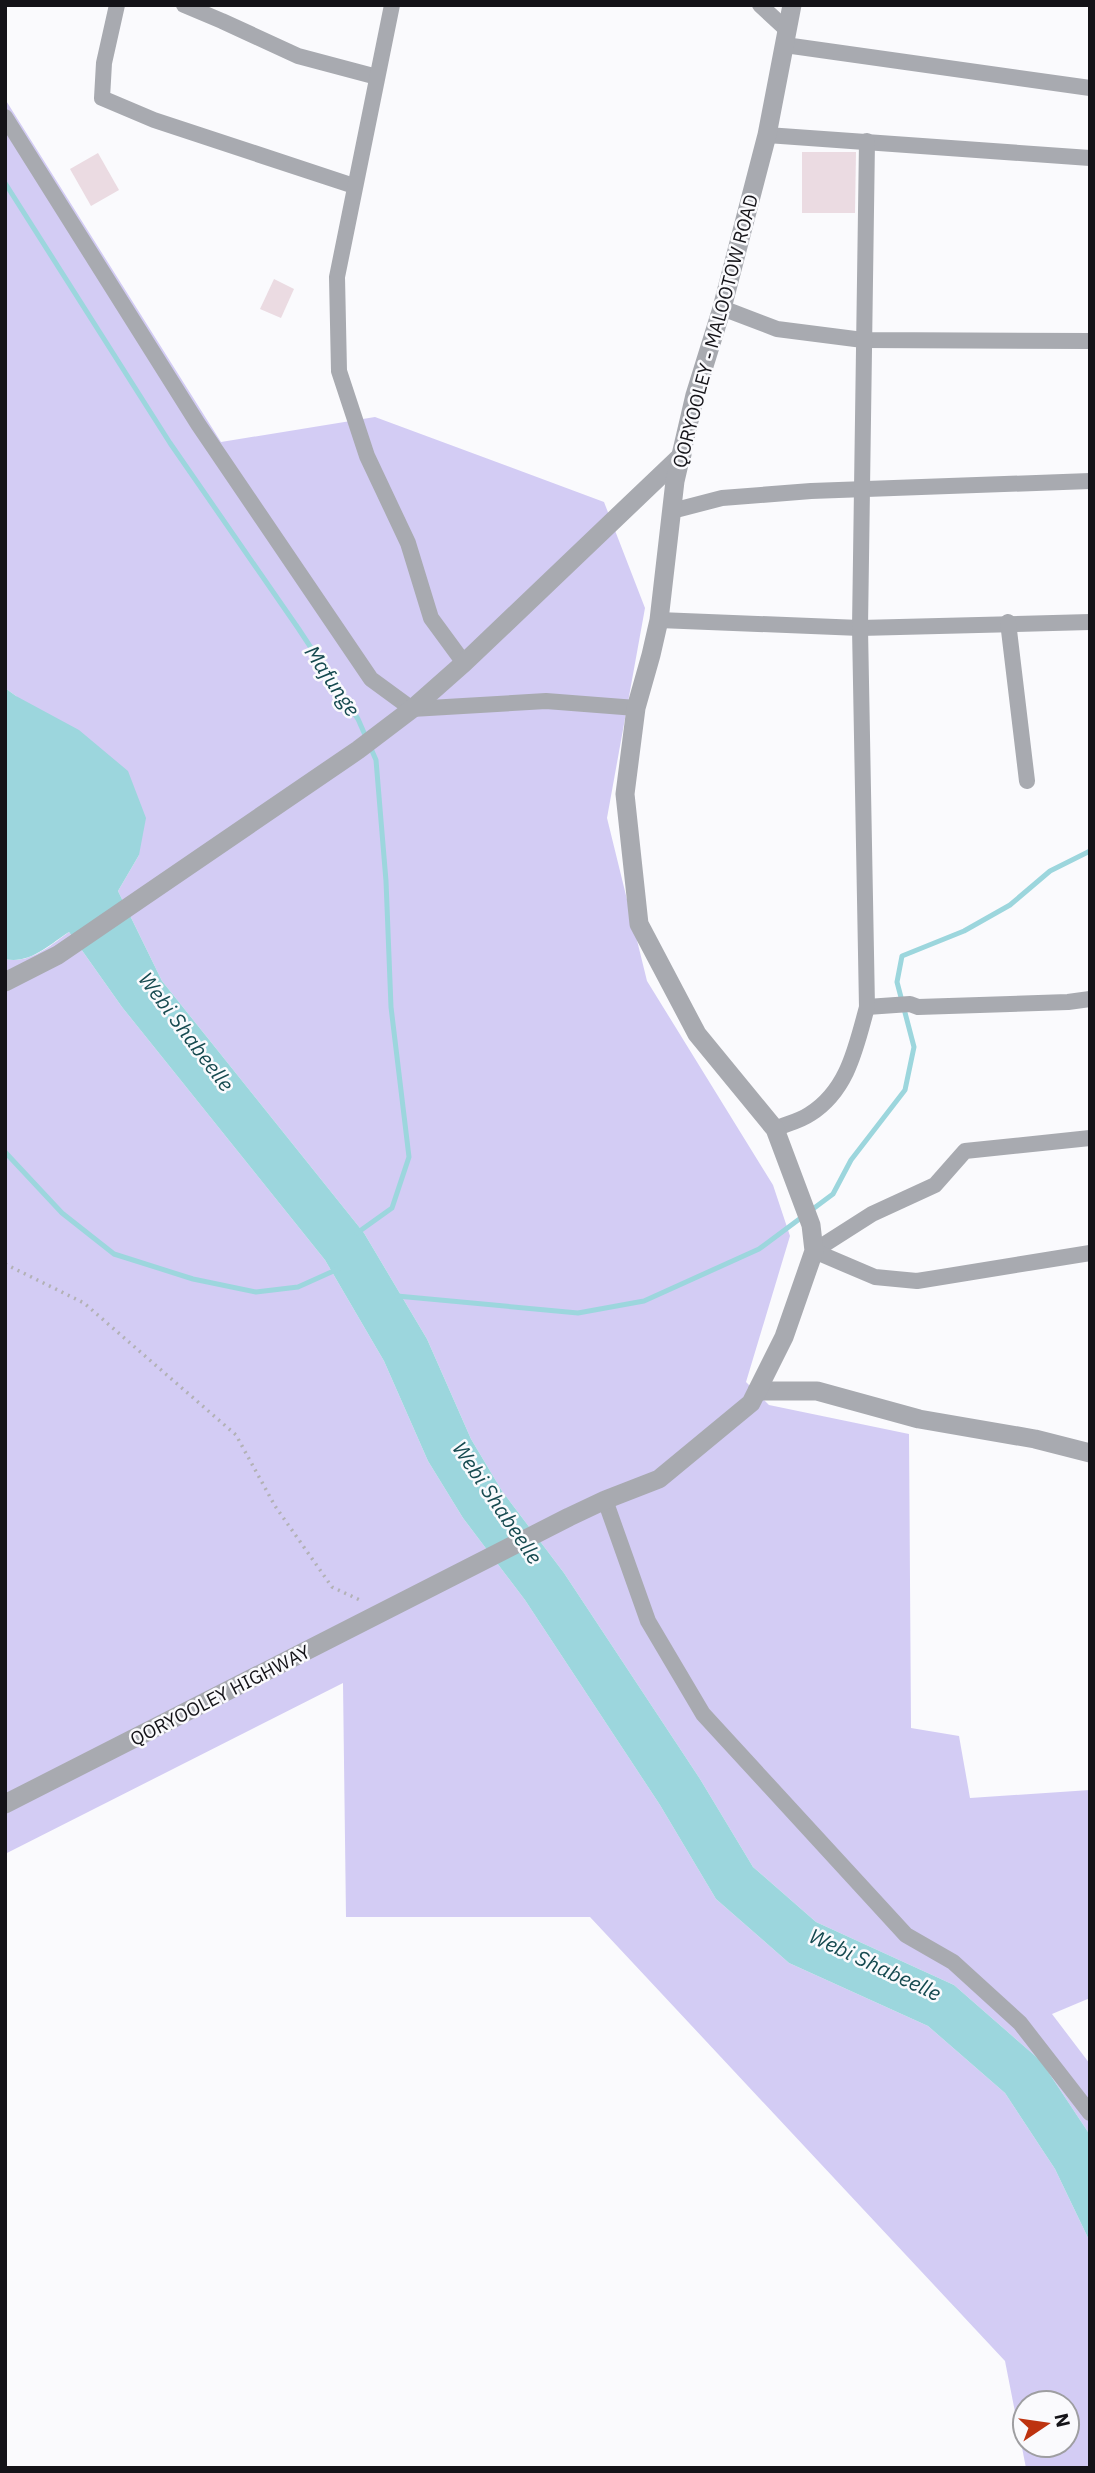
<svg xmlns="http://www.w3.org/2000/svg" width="1095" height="2473" viewBox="0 0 1095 2473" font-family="'IBM Plex Sans',sans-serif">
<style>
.green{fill:#d3ccf4;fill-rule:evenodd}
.water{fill:#9cd6dd}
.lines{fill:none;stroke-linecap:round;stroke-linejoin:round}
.stream{stroke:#9cd6dd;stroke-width:5}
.building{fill:#ebdbe2}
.path{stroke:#b2b1b5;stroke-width:3.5;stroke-dasharray:2 5;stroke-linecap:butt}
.minor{stroke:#a8aab0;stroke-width:16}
.tertiary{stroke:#a8aab0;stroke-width:19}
.labels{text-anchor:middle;stroke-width:5;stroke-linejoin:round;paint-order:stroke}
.street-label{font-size:19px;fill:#141318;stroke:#fafafd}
.water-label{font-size:21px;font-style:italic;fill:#164a50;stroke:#fafafd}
</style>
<rect width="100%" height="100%" fill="#fafafd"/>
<g class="green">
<path d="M5,99L221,442L375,417L604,502L645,608L607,818L647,981L773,1185L790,1236L746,1382L769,1405L909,1434L911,1728L959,1736L970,1798L1090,1790V1998L1052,2014L1090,2064V2135L1041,2061L954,1985L816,1922L753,1867L700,1779L564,1573L502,1491L471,1439L427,1339L364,1233L162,981L118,891L139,855L16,696L5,688Z"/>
<path d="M69,932L122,1007L325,1260L384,1361L428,1461L463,1518L525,1600L660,1805L716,1899L789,1963L928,2026L1005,2093L1055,2169L1090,2242V2468H1026L1005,2361L590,1917H346L343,1683L5,1854V959C29,965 51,945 69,932ZM1025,2403H1067V2445H1025Z"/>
</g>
<path class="water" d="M5,688L16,696L79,730L128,771L146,818L139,855L118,891L162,981L364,1233L427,1339L471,1439L502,1491L564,1573L700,1779L753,1867L816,1922L954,1985L1041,2061L1090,2135V2242L1055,2169L1005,2093L928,2026L789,1963L716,1899L660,1805L525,1600L463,1518L428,1461L384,1361L325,1260L122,1007L69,932C50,944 29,965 5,959Z"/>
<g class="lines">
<g class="stream">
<path d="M5,183L170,443L298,628L358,719L376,760L386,881L391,1007L409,1157L392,1208L357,1233"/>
<path d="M5,1152L62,1213L114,1254L193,1279L256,1292L298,1287L338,1269"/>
<path d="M397,1296L578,1313L644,1301L759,1249L833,1194L851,1160L905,1090L914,1047L897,982L902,956L964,931L1010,905L1050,871L1090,851"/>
</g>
</g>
<g class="building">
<path d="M802,152H856L855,213H802Z"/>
<path d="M98,153L119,190L91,206L70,169Z"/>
<path d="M274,279L294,289L281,318L260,309Z"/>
</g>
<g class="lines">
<path class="path" d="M5,1264L84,1303L236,1435L275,1506L332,1587L362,1601"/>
<g class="minor">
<path d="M117,5L104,63L102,98L154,120L354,186"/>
<path d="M184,5L222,21L298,56L377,77"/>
<path d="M392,5L337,277L339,371L367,456L408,543L431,618L464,663"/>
<path d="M760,5L787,30"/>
<path d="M785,45L1090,88"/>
<path d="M5,117L198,424L371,679L412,709L546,701L636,708"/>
<path d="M767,135L1090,158"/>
<path d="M722,308L777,329L863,340L1090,341"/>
<path d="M672,511L722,498L811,491L1090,481"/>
<path d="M659,620L860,628L1090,622"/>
<path d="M1008,622L1027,781"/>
<path d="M867,1007L910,1004L918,1007L1068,1002L1090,999"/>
<path d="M775,1129C786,1124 800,1121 810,1114C848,1090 856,1047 867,1007L860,628L867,141"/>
<path d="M814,1251L872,1214L935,1185L965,1151L1090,1138"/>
<path d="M814,1251L875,1277L917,1281L1090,1253"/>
<path d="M605,1500L648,1621L703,1714L906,1935L953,1962L1020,2023L1090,2113"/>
</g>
<g class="tertiary">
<path d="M5,982L58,955L358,750L412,709L464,663L682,455"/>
<path d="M757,1391H817L919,1419L1035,1439L1090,1453"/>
<path d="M5,1804L569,1517L605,1500L659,1479L751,1403L784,1337L814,1251L811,1225L775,1129L697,1034L639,924L625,794L636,708L651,655L659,620L675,481L695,395L722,308L767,135L792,5"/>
</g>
</g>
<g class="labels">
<g class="street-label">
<text transform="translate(715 331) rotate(-75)" y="7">QORYOOLEY - MALOOTOW ROAD</text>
<text transform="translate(220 1695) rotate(-27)" y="7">QORYOOLEY HIGHWAY</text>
</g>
<g class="water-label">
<text transform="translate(332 681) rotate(56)" y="7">Mafunge</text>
<text transform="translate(186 1032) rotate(53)" y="7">Webi Shabeelle</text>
<text transform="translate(497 1503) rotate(56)" y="7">Webi Shabeelle</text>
<text transform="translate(875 1965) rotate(25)" y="7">Webi Shabeelle</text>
</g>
</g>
<rect width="1095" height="2473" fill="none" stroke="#141318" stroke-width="14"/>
<g transform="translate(1046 2424) rotate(77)"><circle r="33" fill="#fafafd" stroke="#9e9ea1" stroke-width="2"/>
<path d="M0-5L12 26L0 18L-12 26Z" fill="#bd3310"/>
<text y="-10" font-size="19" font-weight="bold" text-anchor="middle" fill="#141318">N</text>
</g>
</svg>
